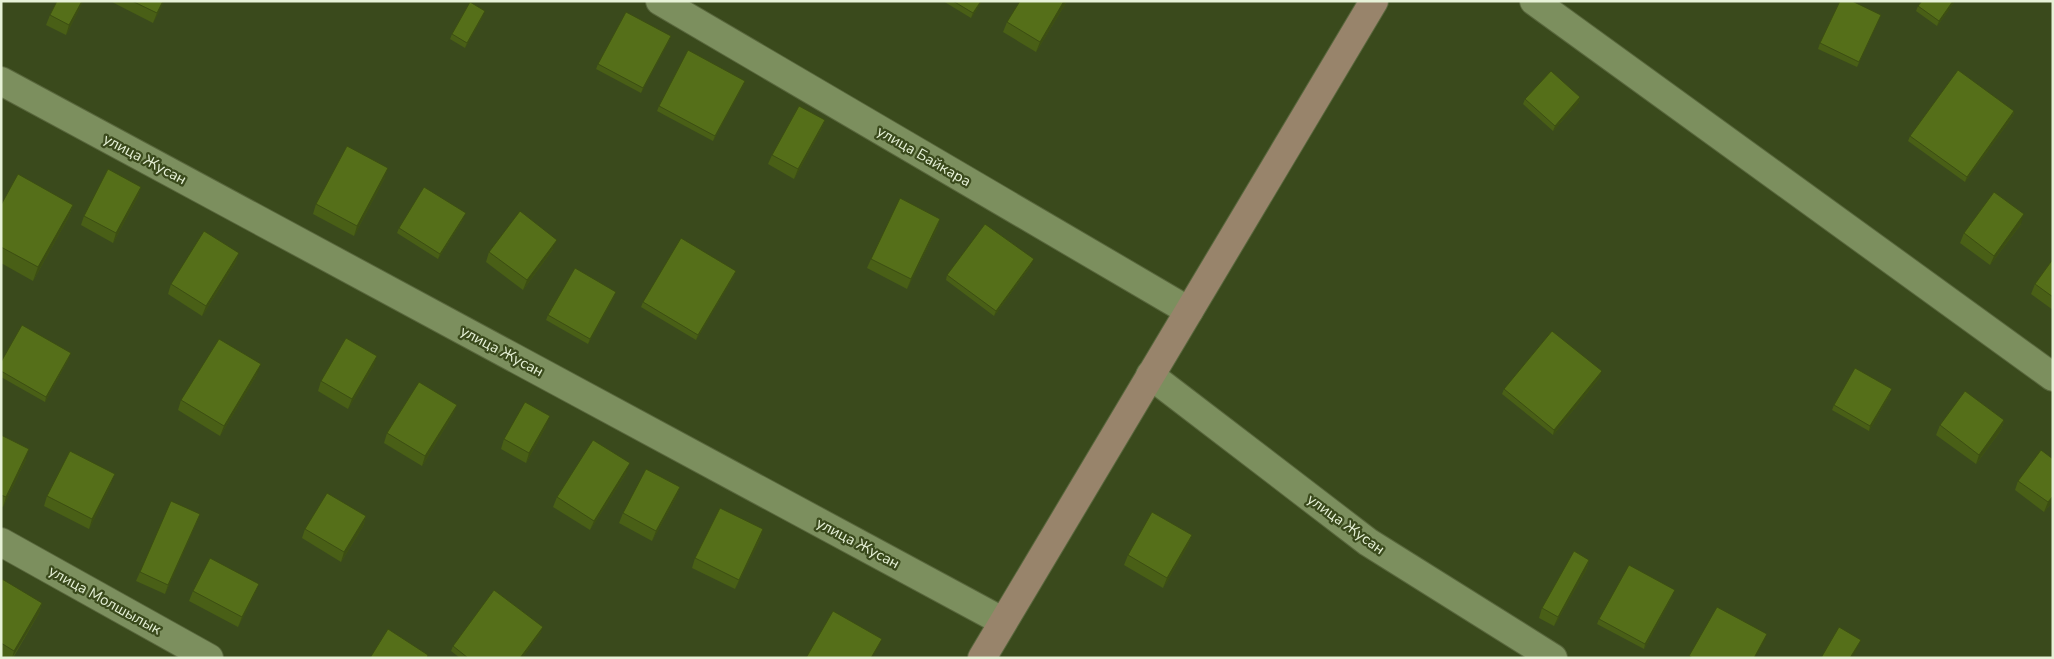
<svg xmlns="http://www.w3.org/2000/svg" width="2054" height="659" viewBox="0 0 2054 659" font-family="'Nunito Sans',sans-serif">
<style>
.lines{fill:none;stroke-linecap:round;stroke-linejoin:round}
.minor-casing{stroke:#58663c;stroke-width:30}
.secondary-casing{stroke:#58663c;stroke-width:30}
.minor{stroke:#7c8f5e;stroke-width:28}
.secondary{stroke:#98846b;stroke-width:28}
.wall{fill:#495f16}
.shaded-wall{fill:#3c4e12}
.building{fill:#556f19;stroke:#3c4e12}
.labels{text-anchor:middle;stroke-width:4.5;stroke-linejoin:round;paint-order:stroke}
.street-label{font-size:15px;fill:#e7f2d8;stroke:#3a4a1c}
</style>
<rect width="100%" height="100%" fill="#3a4a1c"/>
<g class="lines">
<g class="minor-casing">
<g id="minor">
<path d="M660,1L1189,311"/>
<path d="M1534,1L2053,377"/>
<path d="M1,81L1002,621"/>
<path d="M1150,375L1368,542L1553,658"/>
<path d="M1,542L209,658"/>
</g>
</g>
<g class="secondary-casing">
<path id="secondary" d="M982,658L1374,1"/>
</g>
<use href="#minor" class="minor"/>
<use href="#secondary" class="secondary"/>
</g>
<g class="wall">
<path d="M57,1H83L66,35L46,25L50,15Z"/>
<path d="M110,1H164L153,23Z"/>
<path d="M943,1H982L971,18Z"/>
<path d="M1067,1L1036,52L1003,32L1007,22Z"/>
<path d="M1922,1H1955L1937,26L1916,11L1918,6Z"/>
<path d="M1881,15L1857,67L1818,49L1820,43Z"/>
<path d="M483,16L465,48L450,39L452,34Z"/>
<path d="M671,36L669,41L641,93L596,69L598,64Z"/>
<path d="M745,81L743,86L713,141L657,111L659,106Z"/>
<path d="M1580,97L1579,102L1553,131L1523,104L1525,99Z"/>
<path d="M2014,111L2013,116L1965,182L1908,141L1910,136Z"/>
<path d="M825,120L821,130L794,179L768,164L772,155Z"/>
<path d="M385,177L354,236L313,214L316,204Z"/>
<path d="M141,187L138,196L113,243L81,225L84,216Z"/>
<path d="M1,205H73L68,218L33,281L1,263Z"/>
<path d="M464,218L438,259L397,233L399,228Z"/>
<path d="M940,219L937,228L907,289L867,268L871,259Z"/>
<path d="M2021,224L1990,265L1960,243L1964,233Z"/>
<path d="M553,249L523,290L486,262L489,252Z"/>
<path d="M239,253L235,263L202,316L168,294L171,284Z"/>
<path d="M2053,259V310L2031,294L2035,284Z"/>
<path d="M1032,264L994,316L946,280L947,275Z"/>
<path d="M736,271L734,276L696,340L641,307L643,302Z"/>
<path d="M614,297L588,344L546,320L548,315Z"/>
<path d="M69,358L45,402L1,377V362Z"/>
<path d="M374,365L348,409L318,391L321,381Z"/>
<path d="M257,374L220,436L178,410L181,400Z"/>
<path d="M1600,377L1553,435L1502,394L1504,389Z"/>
<path d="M1890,394L1869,431L1832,410L1834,405Z"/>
<path d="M457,405L453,414L422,466L384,443L387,433Z"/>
<path d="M2004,420L2001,430L1976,464L1936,435L1940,425Z"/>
<path d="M546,426L526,463L501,449L504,439Z"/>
<path d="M1,435L26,459L3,507L1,506Z"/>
<path d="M2053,459V501L2044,512L2015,490L2018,481Z"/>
<path d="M626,473L590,530L553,507L557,497Z"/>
<path d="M111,484L89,529L44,506L47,496Z"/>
<path d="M680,487L676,497L652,541L619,523L623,513Z"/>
<path d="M200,514L196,524L165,594L136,581L140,572Z"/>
<path d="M366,516L363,526L341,562L302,538L305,529Z"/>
<path d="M763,529L760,539L735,589L692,568L695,558Z"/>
<path d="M1192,535L1188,545L1163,588L1124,565L1128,555Z"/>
<path d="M1589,560L1586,570L1554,626L1539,618L1542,608Z"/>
<path d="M1,580L42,603L39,613L13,658H6L1,655Z"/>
<path d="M193,591L255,593L238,627L189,601Z"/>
<path d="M1673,595L1644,649L1597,624L1599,619Z"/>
<path d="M541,632L522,658H460L451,651L453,646Z"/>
</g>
<g class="shaded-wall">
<path d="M82,1H83L66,35L69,25Z"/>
<path d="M163,1H164L153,23L157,13Z"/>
<path d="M981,1H982L971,18L973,13Z"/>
<path d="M1064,1H1067L1036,52L1040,42Z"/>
<path d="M1953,1H1955L1937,26L1939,21Z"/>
<path d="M485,11L483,16L465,48L467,43Z"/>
<path d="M671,36L669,41L641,93L643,88Z"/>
<path d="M745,81L743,86L713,141L715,136Z"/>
<path d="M1580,97L1579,102L1553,131L1555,126Z"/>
<path d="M2014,111L2013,116L1965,182L1967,177Z"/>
<path d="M825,120L821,130L794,179L798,169Z"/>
<path d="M388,168L385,177L354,236L357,226Z"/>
<path d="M141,187L138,196L113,243L116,233Z"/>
<path d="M73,205L68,218L33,281L38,267Z"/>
<path d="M466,213L464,218L438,259L440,254Z"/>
<path d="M2024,214L2021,224L1990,265L1994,256Z"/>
<path d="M940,219L937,228L907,289L911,279Z"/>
<path d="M557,240L553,249L523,290L527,280Z"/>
<path d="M239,253L235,263L202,316L206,306Z"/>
<path d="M1034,259L1032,264L994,316L996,311Z"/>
<path d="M736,271L734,276L696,340L698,335Z"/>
<path d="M616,292L614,297L588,344L590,339Z"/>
<path d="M71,353L69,358L45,402L46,397Z"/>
<path d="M377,356L374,365L348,409L352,399Z"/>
<path d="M261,364L257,374L220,436L224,426Z"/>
<path d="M1602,371L1600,377L1553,435L1554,430Z"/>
<path d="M1892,389L1890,394L1869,431L1870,426Z"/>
<path d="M457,405L453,414L422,466L425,456Z"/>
<path d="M550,416L546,426L526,463L529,453Z"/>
<path d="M2004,420L2001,430L1976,464L1979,455Z"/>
<path d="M29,449L26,459L3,507L6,497Z"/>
<path d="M630,463L626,473L590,530L594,521Z"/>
<path d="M115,474L111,484L89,529L92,519Z"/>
<path d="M680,487L676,497L652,541L656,531Z"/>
<path d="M2053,496V501L2044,512L2048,502Z"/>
<path d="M200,514L196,524L165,594L168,585Z"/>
<path d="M366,516L363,526L341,562L344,552Z"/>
<path d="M763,529L760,539L735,589L739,580Z"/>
<path d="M1192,535L1188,545L1163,588L1167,578Z"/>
<path d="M1589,560L1586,570L1554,626L1558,617Z"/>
<path d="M259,584L255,593L238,627L242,617Z"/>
<path d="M1675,590L1673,595L1644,649L1645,644Z"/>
<path d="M42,603L39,613L12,658L14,651Z"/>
<path d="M543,627L541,632L522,658H520Z"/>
<path d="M1767,634L1765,640L1755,658H1754Z"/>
<path d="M882,639L880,644L872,658H871Z"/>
<path d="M1861,640L1859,645L1852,658H1850Z"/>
</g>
<g class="building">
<path d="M57,1H82L69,25L50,15Z"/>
<path d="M132,1H163L157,13Z"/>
<path d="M953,1H981L973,13Z"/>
<path d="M1020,1H1064L1040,42L1007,22Z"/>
<path d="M1840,1H1852L1881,15L1859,62L1820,43Z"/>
<path d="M1922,1H1953L1939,21L1918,6Z"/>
<path d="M470,2L485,11L467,43L452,34Z"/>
<path d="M626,12L671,36L643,88L598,64Z"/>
<path d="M688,50L745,81L715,136L659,106Z"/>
<path d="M1958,70L2014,111L1967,177L1910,136Z"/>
<path d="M1551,71L1580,97L1555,126L1525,99Z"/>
<path d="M799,106L825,120L798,169L772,155Z"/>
<path d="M347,146L388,168L357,226L316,204Z"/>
<path d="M108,169L141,187L116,233L84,216Z"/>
<path d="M18,174L73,205L38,267L1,247V205Z"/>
<path d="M424,187L466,213L440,254L399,228Z"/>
<path d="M1994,192L2024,214L1994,256L1964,233Z"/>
<path d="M900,198L940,219L911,279L871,259Z"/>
<path d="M520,211L557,240L527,280L489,252Z"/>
<path d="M985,224L1034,259L996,311L947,275Z"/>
<path d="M204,231L239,253L206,306L171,284Z"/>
<path d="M681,238L736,271L698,335L643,302Z"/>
<path d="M2053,259V297L2035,284Z"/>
<path d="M575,268L616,292L590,339L548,315Z"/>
<path d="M22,325L71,353L46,397L1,371V362Z"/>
<path d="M1552,331L1602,371L1554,430L1504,389Z"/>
<path d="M346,338L377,356L352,399L321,381Z"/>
<path d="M219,339L261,364L224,426L181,400Z"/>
<path d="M1855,368L1892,389L1870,426L1834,405Z"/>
<path d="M419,382L457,405L425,456L387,433Z"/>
<path d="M1965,391L2004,420L1979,455L1940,425Z"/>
<path d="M525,402L550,416L529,453L504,439Z"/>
<path d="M1,435L29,449L6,497L1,495Z"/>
<path d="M593,440L630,463L594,521L557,497Z"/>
<path d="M2041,450L2053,459V496L2048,502L2018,481Z"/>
<path d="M70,451L115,474L92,519L47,496Z"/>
<path d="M646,469L680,487L656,531L623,513Z"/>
<path d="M327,493L366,516L344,552L305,529Z"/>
<path d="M171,501L200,514L168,585L140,572Z"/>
<path d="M720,508L763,529L739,580L695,558Z"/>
<path d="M1152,512L1192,535L1167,578L1128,555Z"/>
<path d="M1574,551L1589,560L1558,617L1542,608Z"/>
<path d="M210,558L259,584L242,617L193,591Z"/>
<path d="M1629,565L1675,590L1645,644L1599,619Z"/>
<path d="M2,579L42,603L14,651L1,643Z"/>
<path d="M494,590L543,627L520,658H468L453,646Z"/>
<path d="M1717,607L1767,634L1754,658H1693L1689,656Z"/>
<path d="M833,611L882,639L871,658H806Z"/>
<path d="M1839,627L1861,640L1850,658H1821Z"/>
<path d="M388,629L428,655L427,658H370Z"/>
</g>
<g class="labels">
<g class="street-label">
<text transform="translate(924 156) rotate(30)" y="5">улица Байкара</text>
<text transform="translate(145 159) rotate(28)" y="5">улица Жусан</text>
<text transform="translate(502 351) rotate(28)" y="5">улица Жусан</text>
<text transform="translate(1346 524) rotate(36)" y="5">улица Жусан</text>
<text transform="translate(858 543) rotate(28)" y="5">улица Жусан</text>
<text transform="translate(105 600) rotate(29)" y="5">улица Молшылык</text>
</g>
</g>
<rect width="2054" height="659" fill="none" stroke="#e7f2d8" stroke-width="5"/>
</svg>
